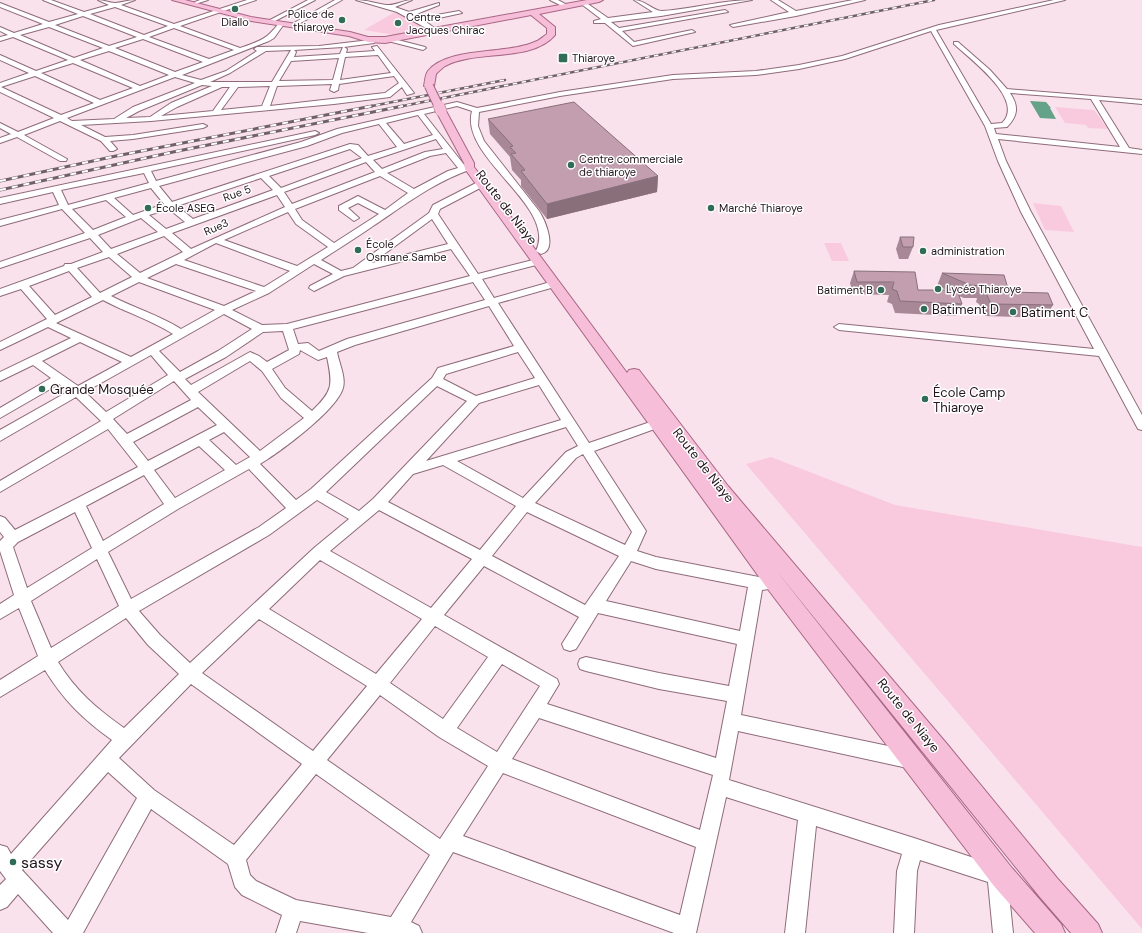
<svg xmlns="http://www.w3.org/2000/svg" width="1142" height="933" viewBox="0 0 1142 933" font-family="'DM Sans',sans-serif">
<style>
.green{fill:#f9cade}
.water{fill:#65a28a}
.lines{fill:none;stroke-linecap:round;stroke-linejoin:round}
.minor-casing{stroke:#8e6b7a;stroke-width:2}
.major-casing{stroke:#a86685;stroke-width:2}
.minor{fill:#fff;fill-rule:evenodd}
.major{fill:#f6bed8;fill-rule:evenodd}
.rail-far1-casing{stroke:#716067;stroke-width:2.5}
.rail-casing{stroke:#716067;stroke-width:3}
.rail-far1{stroke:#fff;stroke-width:1.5;stroke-dasharray:4.5;stroke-linecap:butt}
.rail{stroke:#fff;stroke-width:2;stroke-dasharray:6;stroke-linecap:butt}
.major-bridge-far1-casing{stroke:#a86685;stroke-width:10;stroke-linecap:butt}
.major-bridge-casing{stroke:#a86685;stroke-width:12;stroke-linecap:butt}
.major-bridge-far1{stroke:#f6bed8;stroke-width:8}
.major-bridge{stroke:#f6bed8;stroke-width:11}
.wall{fill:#a88896}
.shaded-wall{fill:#886f7a}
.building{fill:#c39eae;stroke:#886f7a}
.poi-dot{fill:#306c56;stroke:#fff;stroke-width:1.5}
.labels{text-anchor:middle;stroke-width:3;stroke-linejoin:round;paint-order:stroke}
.far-poi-label{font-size:11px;fill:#22151b;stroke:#fff;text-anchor:start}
.far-street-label{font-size:11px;fill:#22151b;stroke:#fff}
.street-label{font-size:13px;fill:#22151b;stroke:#fff}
.poi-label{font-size:13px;fill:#22151b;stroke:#fff;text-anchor:start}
.near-poi-label{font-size:16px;fill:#22151b;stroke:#fff;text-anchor:start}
</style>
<rect width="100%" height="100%" fill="#fae2ec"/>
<g class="green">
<path d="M395,12L411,16L429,29L394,35L364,30Z"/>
<path d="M1055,107L1094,110L1108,129L1088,128L1086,125L1065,123Z"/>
<path d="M1033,203L1061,206L1074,232L1045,230Z"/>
<path d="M824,243H841L849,261H832Z"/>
<path d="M771,457L895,505L1142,547V929L746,464Z"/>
</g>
<path class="water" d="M1030,101L1046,102L1051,108H1050L1056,119L1040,118Z"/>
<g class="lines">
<g class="minor-casing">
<g id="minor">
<path d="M43,0H51L84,12L109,5L98,0C104,0 109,3 115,3C121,3 128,0 135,0L121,5L174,24L247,0H256L180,26L240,48C260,41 266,40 279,23H283L284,24L274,38L269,41L182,75L201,80L226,71L257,51L254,49L257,47L319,46L370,40L374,37L377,39L374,43L344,47L347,49L346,53L375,51L372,47L377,46L414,93L407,95L402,87L390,97L334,104L151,121L81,125L105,137L133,135L203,124L207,126L203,128L133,139L110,141L117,149L113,151H110L101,141L60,121L24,135L67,159L66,161H60L17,137L0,143V138L11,134L0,128V123L18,132L54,118L0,92V83L29,73L0,60V55L36,71L68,60L13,37L0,41V37L8,35L0,31V27L14,33L43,24L0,7V3L49,22L78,14ZM115,7L168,26L144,35L90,14ZM83,16L137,37L109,46L55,25ZM49,27L103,48L74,58L20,35ZM174,28L234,50L209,59L149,37ZM143,39L203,62L175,72L115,48ZM343,47L340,54L294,57L296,52L294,50ZM291,50L272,82H210L230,73L266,51ZM109,51L169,75L140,86L80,60ZM378,55L391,73L340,80L345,57ZM339,58L333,80L279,81L291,61ZM73,63L133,88L100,100L41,73ZM35,76L94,103L61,115L1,87ZM394,76L399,83L385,93L270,106L277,86L332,84L330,90L334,92L338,90L339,84ZM175,77L195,83L133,107L114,119L72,121L67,118ZM202,85L212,86L171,103L150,117L126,118L139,111ZM270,86L262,106L221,110L238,87ZM222,87H230L213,111L161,116L177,107Z"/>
<path d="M200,0H208L195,4V2Z"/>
<path d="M308,0H315L275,21L270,20Z"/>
<path d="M335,0H342L297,25L292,24Z"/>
<path d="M356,0C367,0 377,4 387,5C395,6 404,0 412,0L395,7L409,12L439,3V5L414,15L420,18L459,11L462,13L425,21L437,30L438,31L435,33L397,12Z"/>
<path d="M550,0H558L569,6L564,7Z"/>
<path d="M634,0C645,0 653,11 662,11C692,9 722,0 752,0L661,16L611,22L619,28L725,10L728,12L622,31L634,42L692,30L695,32L633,46L605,23H594V21L601,19L580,3L585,2L608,18L653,12Z"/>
<path d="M771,0H778L796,11L853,0H865L796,16L733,27L730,25L789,12Z"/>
<path d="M1054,0H1065L936,30L991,124L1002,123C1026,100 970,59 954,44V42H958L990,70L1007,89L1142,100V104L1099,100L1129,148L1142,150V154L998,139L1006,161L1031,212L1142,415V430L1138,429L1099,356L839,330L834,327L839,324L1094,349L1021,212L998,161L985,126L931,31L845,59L799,69L756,75L673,79L560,96L479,112L478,126L484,141L539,211C545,220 558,250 541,254L536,251C558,206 459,158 472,111L457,106L424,114L465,166L472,165V169C434,182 406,204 373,226C356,238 338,249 321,260L341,271L353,268L429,213L433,205L478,182H484V186L440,209L438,214L478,274L537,259L542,262L540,264L482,279L494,298L554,281L559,284L558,286L498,303L589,443L656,420L660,421L662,424L660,427L594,451L646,531L637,551L656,557L769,579L771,584L769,589L762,590L741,715L912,751L918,754L921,760L918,766L912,769L738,731L729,780L914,838L1004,868L1007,875L1013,933H993L988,882L920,860L917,871L914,933H894L897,871L902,854L816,826L805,933H785L798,820L726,797L696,933H674L453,852L411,922L419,926L422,933H368L300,921L296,933H276L282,915L242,895L235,887L228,864L151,809L83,933H53L18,894L7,907L0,910V885L6,879L0,871V845L7,847L11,854L112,740C83,719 64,701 45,670L0,697V680L38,656L19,608L0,619V604L14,595L0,551V541L4,537L0,532V516L5,518L15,530L138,467L108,429L0,492V481L101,421L76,397L0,441V430L69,391L59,384L0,418V408L51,378L33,365L0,381V372L71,338L48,327L0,350V342L47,319L21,289L0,296V289L64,266L65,264H71L103,252L90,238L0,268V262L85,233L62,209L0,226V220L59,205L53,192L0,204V198L315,131L319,133L315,135L151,171L156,181L301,142L337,129L457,102L477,108L560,92L673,75L756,71L799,65L842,56L939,25ZM1010,93L1091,99L1120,147L996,134L994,128L1007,127C1018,116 1019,106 1010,93ZM418,115L433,135L404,144L386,123ZM379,124L397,147L368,156L358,145L350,144L172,202L159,186L307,146L342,133ZM436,139L443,149L425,152L382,169L373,160ZM350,149L362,158L281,188L269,176ZM446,153L458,168L448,171L414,189L387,173L430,156ZM366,162L375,172L292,204L284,192ZM144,173L149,183L68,205L61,190ZM380,176L408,193L385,210L358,196L339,206V210L354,221L359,218L348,208L358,203L379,214L334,243L302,220L295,209ZM261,178L273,190L193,219L177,206ZM151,188L164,204L133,215L114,198ZM277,195L285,207L191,249L172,233ZM106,200L126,217L93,230L72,209ZM169,209L185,222L166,229L149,215ZM288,212L296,224L328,247L297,266L224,240ZM141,218L158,232L111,249L98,235ZM432,219L448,244L372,263ZM164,236L183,252L140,273L117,254ZM216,243L290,271L264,287L184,260ZM451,249L470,276L287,324L262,325L232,310L269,293L314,264L333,274L310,286L309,288L314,291L344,276ZM109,257L132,277L100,293L77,268ZM176,264L256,291L224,306L147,278ZM69,271L92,297L55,315L29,286ZM139,282L215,310L181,329C159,315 134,308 111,296ZM473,282L485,300L347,339L319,351L308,343L298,344L293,329ZM103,300C125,312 151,320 173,334L131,357L56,323ZM489,306L514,346L438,368L432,378L311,489L296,500L260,464C280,452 337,410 343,388C346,377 339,363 337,352L355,345ZM224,314L252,329L218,351L180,372L159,351ZM283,331L289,350L267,362L259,356L250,352L191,385L185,379L226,357L263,332ZM80,342L122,362L78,386L42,361ZM300,350L318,360L327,357C333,385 333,391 312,411L285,388L272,369L299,354ZM518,352L535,378L476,396L443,379L446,374ZM151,355L168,375L106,412L85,392ZM250,361L262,371L281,398L304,418L260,451L198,392ZM174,381L191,400L127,434L113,419ZM539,385L561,420L426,461L479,403ZM437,386L467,401L373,499L359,511L326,492ZM198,407L217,425L148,461L133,442ZM566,427L578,446L566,452L523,498L457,461ZM224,432L250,457L236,465L209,440ZM199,446L225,470L175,498L154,470ZM583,454L632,532L625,545L535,503L576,458ZM443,465L516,506L480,550L388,502L413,474ZM249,469L286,508L259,527L131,599L108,552L178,509ZM144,475L164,504L103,541L86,506ZM317,500L349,519L314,548L190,663L160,635L139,611L269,535ZM379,510L472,559L431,608L330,551ZM75,512L92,548L27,588L13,547L18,542ZM527,512L619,556L585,605L492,556ZM97,559L119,606L51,648L31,601ZM320,560L422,619L376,674L269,609ZM631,561L656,569L748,587L740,631L606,601ZM484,566L579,617L562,644L564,649L570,651L576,649L598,613L737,644L729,686L659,673L586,657L580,659L578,664L580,669L586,671L659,689L727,701L716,758L547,704L559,684L557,679L444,615ZM126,618L148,645L179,674L124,728C97,709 75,690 58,662ZM259,619L367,686L313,751L202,673ZM435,626L488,657L443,719L390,683ZM502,664L540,686L497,752L457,728ZM191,684L302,764L234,845L154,790L119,758ZM380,695L439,737L488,766L440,839L327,760ZM539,718L713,775L700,830L512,759ZM108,772L137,798L68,920L22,870ZM503,773L696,847L680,915L463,836ZM316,774L430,855L391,917L296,900L256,881L250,875L246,860Z"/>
<path d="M390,38L425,47L426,48L423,50L388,41L387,40Z"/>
</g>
</g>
<g class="major-casing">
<g id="major">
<path d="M172,0H185L251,17L350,32L368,37H385L587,0H603L599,2L539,14L555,27V35C531,63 476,49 445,66C442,68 439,71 436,74L434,86L429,89L424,86C425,82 425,75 428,71C448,46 509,55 537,41C540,40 544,36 547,34V28L531,15L385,43L368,42L349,36L251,21Z"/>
<path d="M441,108L446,111L474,163V167L627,373L629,370L634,369L639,370L728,486L947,744L1057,878L1098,924L1102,933H1071L1039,896L775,569L1012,868L1061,924L1065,933H1035L994,886L770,592L465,169L464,163L436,111Z"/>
</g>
</g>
<use href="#minor" class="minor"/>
<use href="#major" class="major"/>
<g class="rail-far1-casing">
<g id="rail-far1">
<path d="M367,107L505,80"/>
<path d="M398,107L934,0"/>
</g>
</g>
<g class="rail-casing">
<g id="rail">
<path d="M0,181L116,156L372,106"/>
<path d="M0,190L173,152L403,106"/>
</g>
</g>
<use href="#rail-far1" class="rail-far1"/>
<use href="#rail" class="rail"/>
<g class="major-bridge-far1-casing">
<path id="major-bridge-far1" d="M429,86L439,107"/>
</g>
<g class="major-bridge-casing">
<path id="major-bridge" d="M439,106L441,111"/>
</g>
<use href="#major-bridge-far1" class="major-bridge-far1"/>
<use href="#major-bridge" class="major-bridge"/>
</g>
<g class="wall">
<path d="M488,119L658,176L657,192L547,219L521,186V180L512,170L510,157L490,134Z"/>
<path d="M900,237L913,247L908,259H899L896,249Z"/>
<path d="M854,271L918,290H947L937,286L942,273L1053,305L1045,318L985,316L979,304L976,302L977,298H964L959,296L962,304L956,316L895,313L892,304L887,302L889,295L853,294L850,283Z"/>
</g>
<path class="shaded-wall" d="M658,176L657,192L547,219V204Z"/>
<g class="building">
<path d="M574,102L658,176L547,204L521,171L525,170L511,154L516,153L510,147L513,146L488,119Z"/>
<path d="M900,237H914L913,247H903Z"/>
<path d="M854,271L915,272L918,290H957L962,304L900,301L897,291L892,289L894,282H857Z"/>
<path d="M942,273L1004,275L1009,292L1048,293L1053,305L991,304L985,291L982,290L983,286L970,285Z"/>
</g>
<g class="poi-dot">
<circle cx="235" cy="9" r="4"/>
<circle cx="342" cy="20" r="4"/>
<circle cx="398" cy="23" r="4"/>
<rect x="558" y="53" width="10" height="10" rx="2"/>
<circle cx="571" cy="165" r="4"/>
<circle cx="148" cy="208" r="4"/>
<circle cx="711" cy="208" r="4"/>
<circle cx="358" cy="250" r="4"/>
<circle cx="923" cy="251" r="4"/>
<circle cx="938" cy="289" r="4"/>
<circle cx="881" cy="290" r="4"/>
<circle cx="924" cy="309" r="4"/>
<circle cx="1013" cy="312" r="4"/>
<circle cx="42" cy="389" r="4"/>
<circle cx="925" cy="399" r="4"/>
<circle cx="13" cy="862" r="4"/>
</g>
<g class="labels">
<g class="far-poi-label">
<text x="334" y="18" text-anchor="end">Police de<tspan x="334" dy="13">thiaroye</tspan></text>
<text x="406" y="21">Centre<tspan x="406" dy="13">Jacques Chirac</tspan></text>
<text x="235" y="26" text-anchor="middle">Diallo</text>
<text x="572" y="62">Thiaroye</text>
<text x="579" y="163">Centre commerciale<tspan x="579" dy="13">de thiaroye</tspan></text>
<text x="156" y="212">École ASEG</text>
<text x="719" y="212">Marché Thiaroye</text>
<text x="366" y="248">École<tspan x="366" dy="13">Osmane Sambe</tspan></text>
<text x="931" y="255">administration</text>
<text x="946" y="293">Lycée Thiaroye</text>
<text x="873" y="294" text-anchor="end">Batiment B</text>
</g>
<g class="far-street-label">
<text transform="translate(237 193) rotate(-20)" y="4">Rue 5</text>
<text transform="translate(216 227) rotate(-24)" y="4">Rue3</text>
</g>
<g class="street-label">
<text transform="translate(507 207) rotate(52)" y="5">Route de Niaye</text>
<text transform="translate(704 465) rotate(52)" y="5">Route de Niaye</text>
<text transform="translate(909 715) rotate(51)" y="5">Route de Niaye</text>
</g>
<g class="poi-label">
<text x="932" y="314">Batiment D</text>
<text x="1021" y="317">Batiment C</text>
<text x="50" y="394">Grande Mosquée</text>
<text x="933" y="397">École Camp<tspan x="933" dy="15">Thiaroye</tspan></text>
</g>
<g class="near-poi-label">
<text x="21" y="868">sassy</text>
</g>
</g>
</svg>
